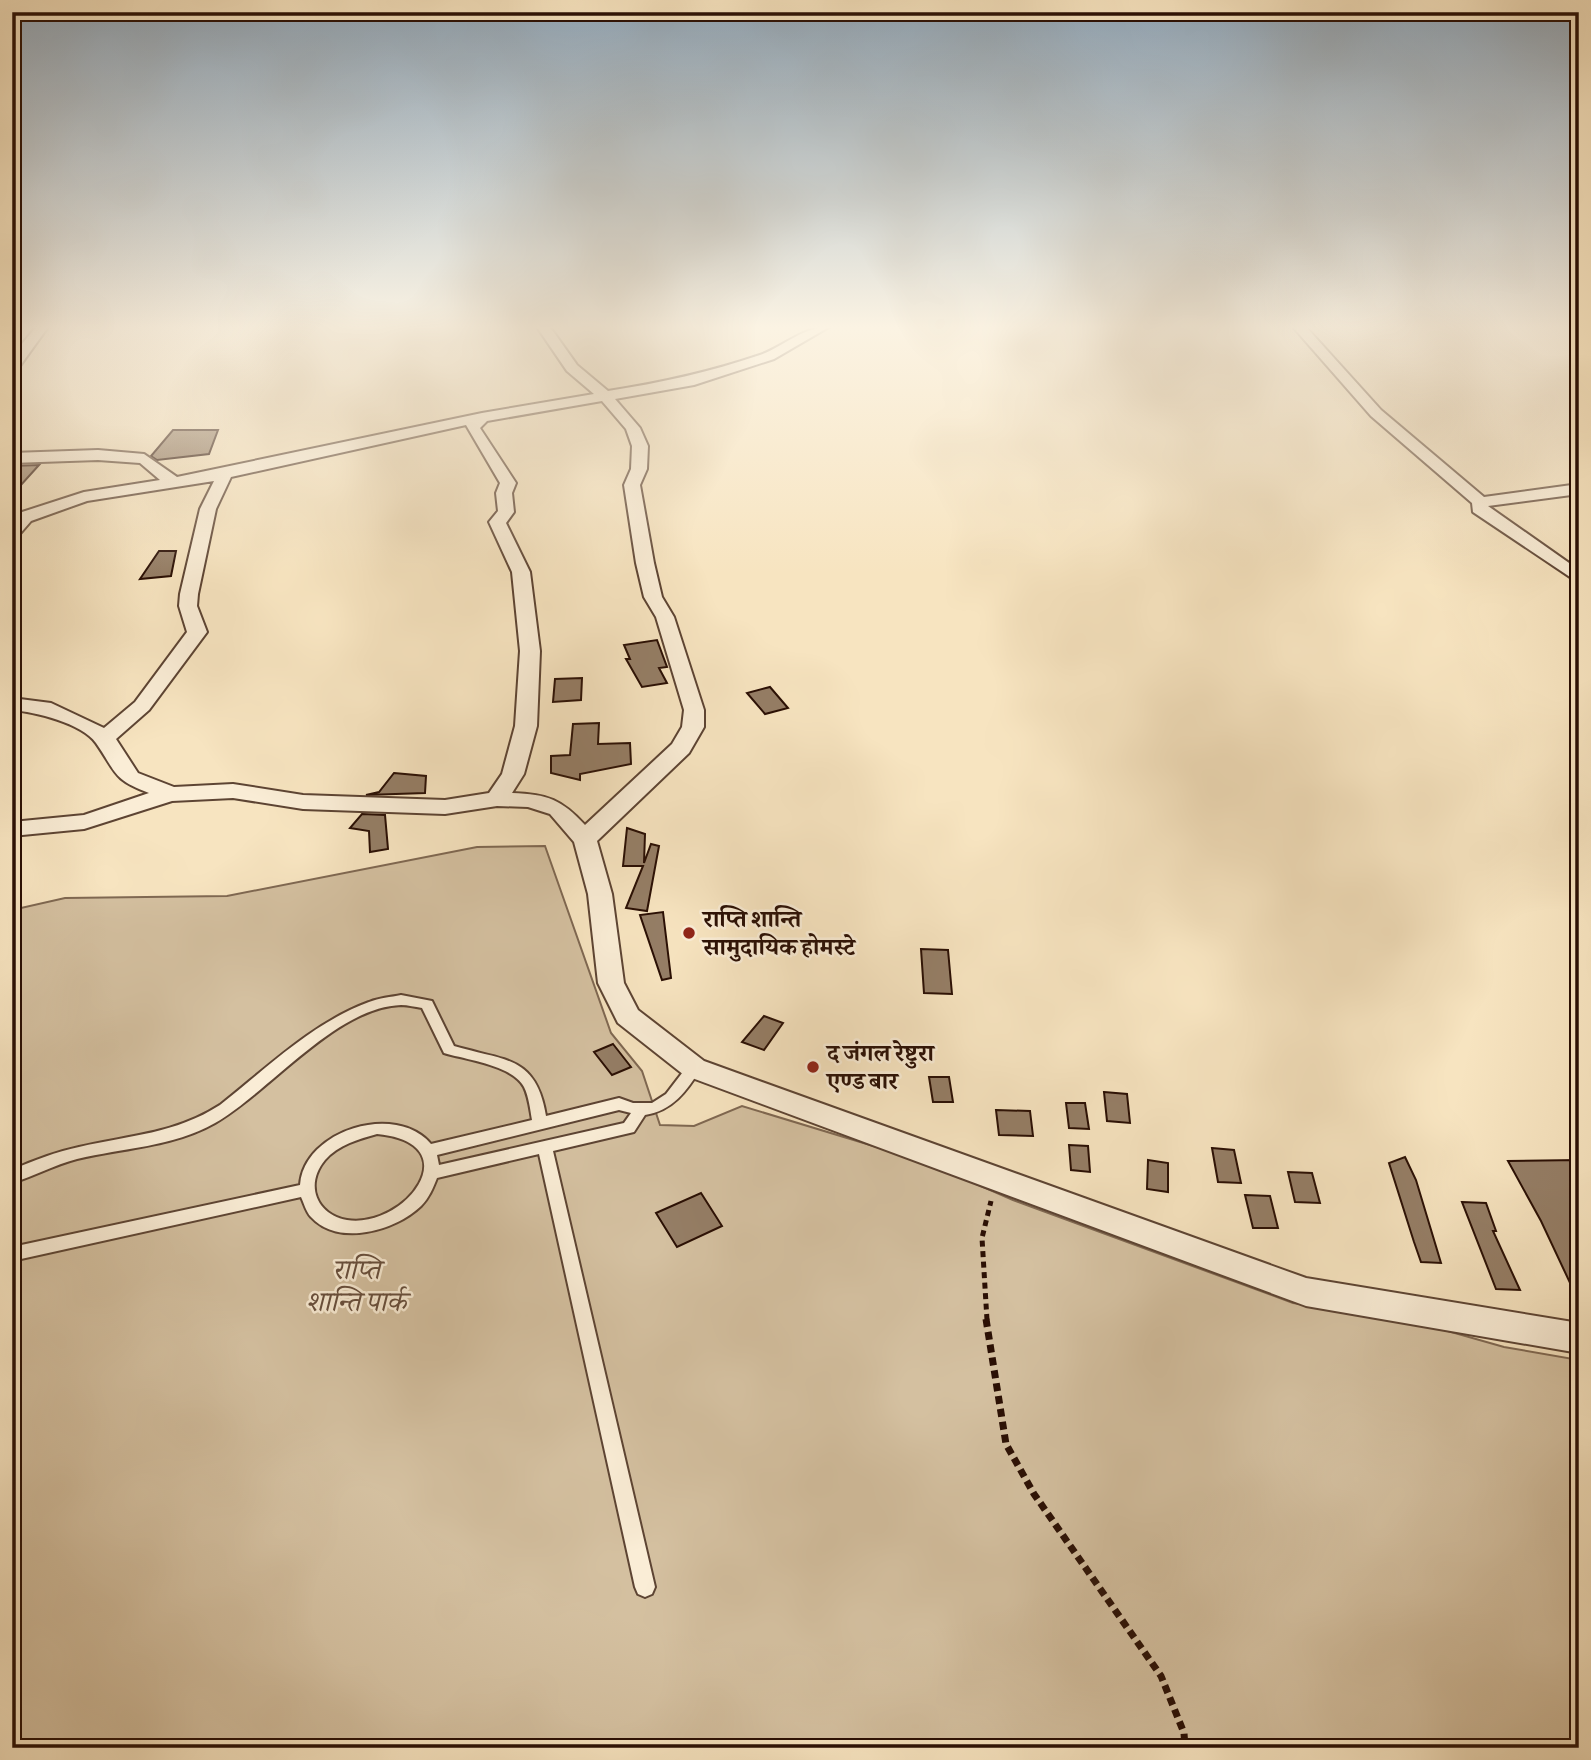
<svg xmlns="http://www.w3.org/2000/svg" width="1591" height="1760" viewBox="0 0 1591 1760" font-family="Alegreya,'Noto Serif Devanagari',serif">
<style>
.green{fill:#d4c0a0;stroke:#7f6852;stroke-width:2}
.building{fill:#957e66;stroke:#2a0f04;stroke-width:2}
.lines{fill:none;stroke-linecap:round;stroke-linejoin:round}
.service-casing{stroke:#5d4433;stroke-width:4}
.minor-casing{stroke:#5d4433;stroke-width:4}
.path-far1{stroke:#2a0f04;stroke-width:5;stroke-dasharray:6 4.5;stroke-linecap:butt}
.path{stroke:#2a0f04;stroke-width:7;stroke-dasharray:8 5;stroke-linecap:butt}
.service{fill:#faedd6;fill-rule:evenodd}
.minor{fill:#faedd6;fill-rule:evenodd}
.poi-dot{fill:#8f2418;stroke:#faedd6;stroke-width:2.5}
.labels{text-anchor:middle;stroke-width:5;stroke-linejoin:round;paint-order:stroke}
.poi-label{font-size:24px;font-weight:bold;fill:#2a0f04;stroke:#faedd6;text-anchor:start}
.near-park-label{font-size:28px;font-style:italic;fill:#664d3b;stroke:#faedd6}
</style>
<rect width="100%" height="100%" fill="#f7e4c0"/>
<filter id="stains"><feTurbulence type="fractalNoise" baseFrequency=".00286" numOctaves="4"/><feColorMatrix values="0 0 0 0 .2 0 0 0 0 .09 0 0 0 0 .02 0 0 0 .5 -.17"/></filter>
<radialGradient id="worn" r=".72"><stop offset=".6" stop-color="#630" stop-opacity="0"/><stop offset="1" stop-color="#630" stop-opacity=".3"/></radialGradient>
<path class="green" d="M545,846L611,1033L642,1071L660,1125L694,1126L742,1106L926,1162L1013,1200L1293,1303L1409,1320L1504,1347L1579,1360V1748H12V910L65,898L227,896L477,847Z"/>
<g class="building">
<path d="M173,430H218L209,454L157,460L151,456Z"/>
<path d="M39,465L12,495V466Z"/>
<path d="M159,551H176L171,576L140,579Z"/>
<path d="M657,640L667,667L659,668L667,683L642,687L626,659H630L624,645Z"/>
<path d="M582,678L581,700L553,702L555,679Z"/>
<path d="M770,687L788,708L765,714L747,693Z"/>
<path d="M599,723L598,744L630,743L631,764L580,774V780L551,773V756L570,755L573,724Z"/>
<path d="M394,773L426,776L425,793L366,795L379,792Z"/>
<path d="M362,814L385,815L388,849L370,852L369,831L350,828Z"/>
<path d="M627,828L645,834L644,863L651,844L659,846L647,911L626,908L643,866H623Z"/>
<path d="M663,912L671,978L662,980L640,915Z"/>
<path d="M921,949L948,950L952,994L924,993Z"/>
<path d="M764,1016L783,1023L764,1050L742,1042Z"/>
<path d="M613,1044L631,1067L612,1075L594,1052Z"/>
<path d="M929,1077H949L953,1102H933Z"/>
<path d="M1104,1092L1127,1094L1130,1123L1107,1121Z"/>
<path d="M1066,1103H1085L1089,1129L1069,1128Z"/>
<path d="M996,1110L1030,1111L1033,1136L999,1135Z"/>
<path d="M1069,1145L1088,1146L1090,1172L1071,1170Z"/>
<path d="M1212,1148L1234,1150L1241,1183L1218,1182Z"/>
<path d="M1405,1157L1416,1180L1441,1263L1421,1262L1414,1242L1389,1163Z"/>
<path d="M1148,1160L1168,1163V1192L1147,1189Z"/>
<path d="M1579,1160V1302L1541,1221L1508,1161Z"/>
<path d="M1288,1172L1312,1173L1320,1203L1295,1202Z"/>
<path d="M701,1193L722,1226L677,1247L656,1213Z"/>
<path d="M1245,1195L1270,1196L1278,1228H1253Z"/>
<path d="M1462,1202L1486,1203L1496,1231H1493L1520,1290L1496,1289Z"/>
</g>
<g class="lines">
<g class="service-casing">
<path id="service" d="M401,995L432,1001L454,1046C504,1061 536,1055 546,1116L619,1098L633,1103H652L666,1094L689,1064H699L701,1068C687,1091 672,1111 645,1115L634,1132L553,1151L655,1587L652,1594L645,1597L638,1594L635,1587L539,1154L437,1178C433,1188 429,1198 421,1206C395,1231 338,1247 311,1217C306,1212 304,1203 301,1197L12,1261V1247L300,1185C304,1130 396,1102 431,1144L532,1120C530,1109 529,1097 524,1087C512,1065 467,1060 444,1053L422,1008C415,1007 408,1005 401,1005C336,1007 269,1092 215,1123C173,1147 123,1148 77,1159C54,1165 34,1176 12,1183V1170C34,1160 56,1152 79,1147C130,1135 175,1134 220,1105C267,1068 312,1023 369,1002C379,998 391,997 401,995ZM619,1110L631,1113L624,1123L439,1165L437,1155ZM377,1134C471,1143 405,1229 347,1220C317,1215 304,1185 325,1160C338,1145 359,1139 377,1134Z"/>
</g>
<g class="minor-casing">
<g id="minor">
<path d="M36,327H48L17,370L12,371V356Z"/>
<path d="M537,327H550L577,365L608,391C660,383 710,372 760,355C785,346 802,327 829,327L774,359L694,385L615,399L640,428L648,446L647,469L640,485L654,563L662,597L674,617L704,710V727L689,753L597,841L612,894L624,983L638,1010L704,1061L1306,1278L1579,1323V1353L1306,1306L684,1075L618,1023L598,983L588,894L574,842L550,814L528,807L497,806L445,814L303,809L233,798L172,801L84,829L12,836V822L84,815L149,793C112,779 117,773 96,743C82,723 35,712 12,710V698L51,703L104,728L135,702L187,632L179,606L180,594L200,509L214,481L87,501L31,521L18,536L12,537V521L19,513L84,492L160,480L140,463L98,460L12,463V453L98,450L144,454L177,477L482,413L594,394L567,371ZM602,401L626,429L632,446L631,469L624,485L636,563L644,597L656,617L684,710L682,727L672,744L585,825C562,800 548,794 512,793L524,774L537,726L540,651L530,572L506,523L514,512L512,493L516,483L480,428L487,421ZM466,425L500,483L496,493L498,511L489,522L512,572L520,651L515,726L502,774L489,793L445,800L303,795L233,784L174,787L138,773L116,739L149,710L207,632L197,606L198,594L216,509L231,477Z"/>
<path d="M1293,327H1306L1381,410L1484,497L1579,484V494L1488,506L1579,570V583L1473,512L1472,503L1371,416Z"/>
</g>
</g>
<path class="path-far1" d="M987,1320L982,1238L991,1201"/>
<path class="path" d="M986,1319L1006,1444L1034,1494L1161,1676L1184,1733L1185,1748"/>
<use href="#service" class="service"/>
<use href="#minor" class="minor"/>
</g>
<linearGradient id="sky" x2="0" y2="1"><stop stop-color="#92aabe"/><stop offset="0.57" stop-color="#fbf3e3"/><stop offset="1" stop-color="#fbf3e3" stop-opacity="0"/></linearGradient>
<rect width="1591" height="574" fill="url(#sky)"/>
<g class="poi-dot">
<circle cx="689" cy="933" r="7"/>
<circle cx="813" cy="1067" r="7"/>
</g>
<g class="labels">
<g class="poi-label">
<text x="703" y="927">राप्ति शान्ति<tspan x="703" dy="28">सामुदायिक होमस्टे</tspan></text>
<text x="827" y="1061">द जंगल रेष्टुरा<tspan x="827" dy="28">एण्ड बार</tspan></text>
</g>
<g class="near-park-label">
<text x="356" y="1279">राप्ति<tspan x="356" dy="32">शान्ति पार्क</tspan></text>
</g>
</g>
<rect width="1591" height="1760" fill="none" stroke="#f7e4c0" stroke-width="42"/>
<rect x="14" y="14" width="1563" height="1732" fill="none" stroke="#2a0f04" stroke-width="3.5"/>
<rect x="21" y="21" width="1549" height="1718" fill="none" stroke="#2a0f04" stroke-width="2"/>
<rect width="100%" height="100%" filter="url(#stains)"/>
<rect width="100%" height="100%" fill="url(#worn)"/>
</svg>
